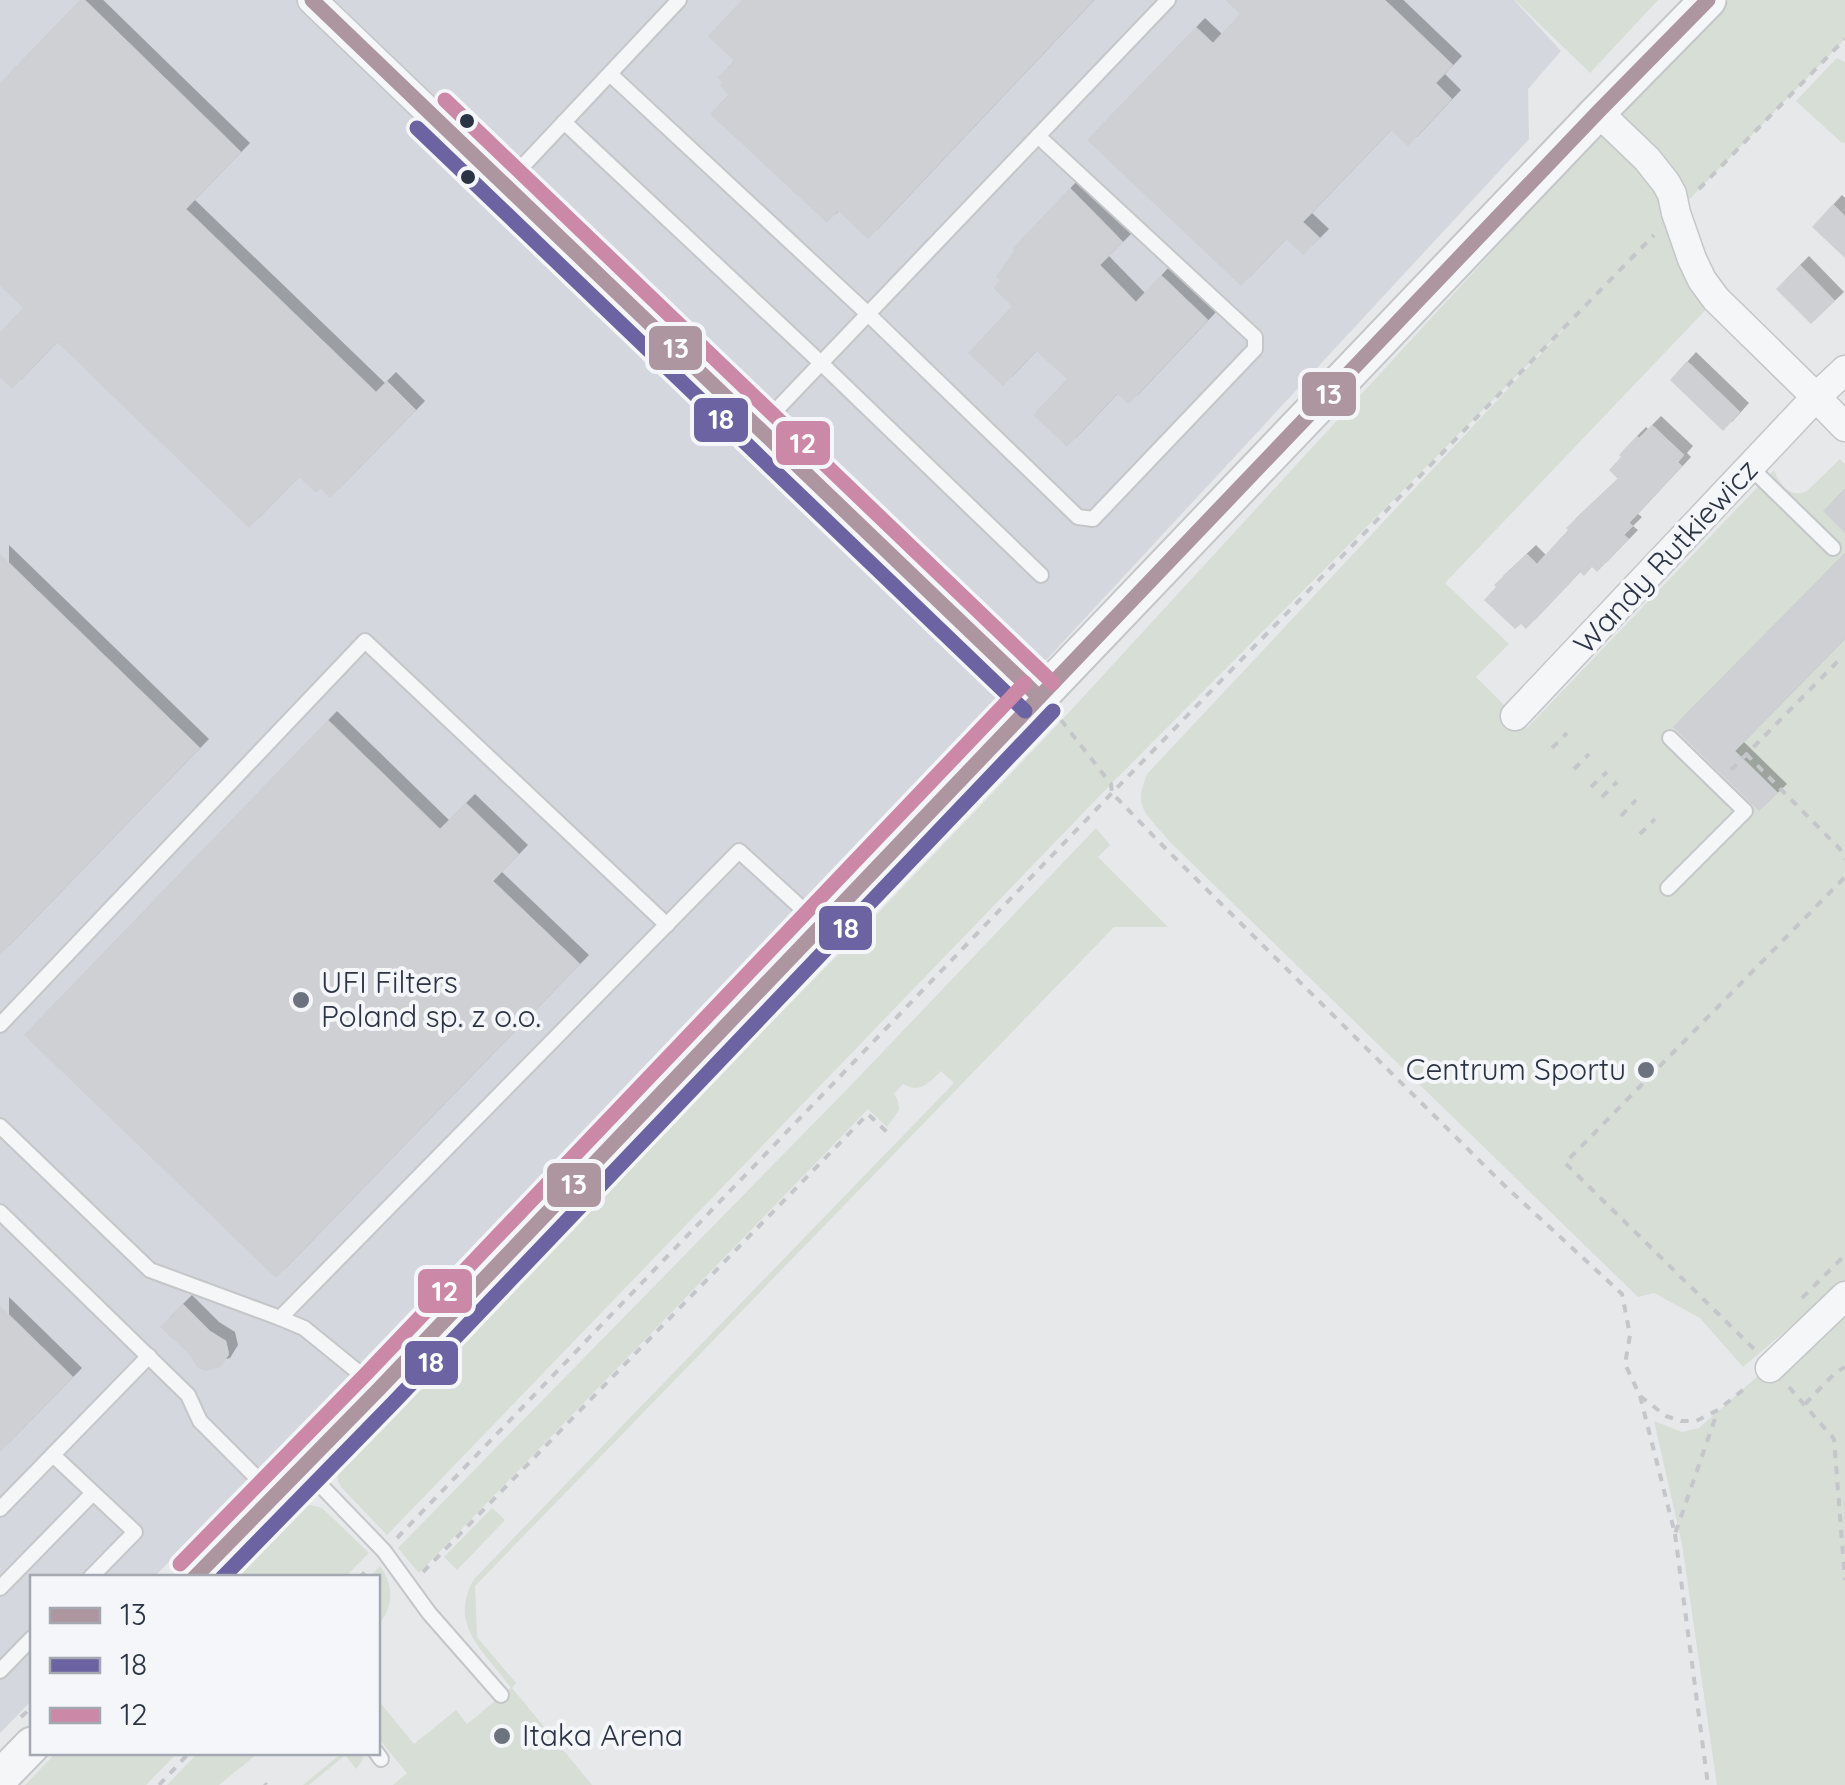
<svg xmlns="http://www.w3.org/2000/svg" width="1845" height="1785" viewBox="0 0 1845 1785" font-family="Quicksand,sans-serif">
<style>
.built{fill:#d4d7dd}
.green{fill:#d6ded6}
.building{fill:#ced0d3;filter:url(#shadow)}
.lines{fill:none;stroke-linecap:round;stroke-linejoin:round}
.service-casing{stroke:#c4c6c8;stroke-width:18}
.minor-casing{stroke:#c4c6c8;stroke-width:31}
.tertiary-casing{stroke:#c4c6c8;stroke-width:39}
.path{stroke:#c5c6ca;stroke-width:4;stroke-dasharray:8 8;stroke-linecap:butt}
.service{stroke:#f5f6f7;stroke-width:14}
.minor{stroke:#f5f6f7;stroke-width:28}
.tertiary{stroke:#f5f6f7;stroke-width:35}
.bus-1-casing{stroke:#f4f6f9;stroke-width:22}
.bus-2-casing{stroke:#f4f6f9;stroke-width:22}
.bus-3-casing{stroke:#f4f6f9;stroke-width:22}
.bus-1{stroke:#ae96a0;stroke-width:15}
.bus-2{stroke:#6c63a2;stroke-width:15}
.bus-3{stroke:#cc88a7;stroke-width:15}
.bus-dot{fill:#2b3445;stroke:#f4f6f9;stroke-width:4}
.poi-dot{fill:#6c737f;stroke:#f4f6f9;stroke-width:4}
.labels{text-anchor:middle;stroke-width:8;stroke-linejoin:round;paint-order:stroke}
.street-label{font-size:30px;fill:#2b3445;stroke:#f4f6f9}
.poi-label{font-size:30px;fill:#2b3445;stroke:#f4f6f9;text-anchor:start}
.line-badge{stroke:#f4f6f9;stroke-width:4}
.badge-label{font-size:28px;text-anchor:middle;font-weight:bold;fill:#fff}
</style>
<defs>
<filter id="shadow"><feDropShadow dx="9" dy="-9" stdDeviation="0" flood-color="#0004"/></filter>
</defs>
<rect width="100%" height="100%" fill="#e6e8ea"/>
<path class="built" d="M0,0H1514L1561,51L1528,89L1529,139L1025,683L817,890L373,1350L276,1454L154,1577L32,1578V1700L0,1733Z"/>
<g class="green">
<path d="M1515,0H1658L1590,73Z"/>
<path d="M1729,0H1845V39L1676,213L1716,299L1445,583L1509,644L1476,677L1527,728L1774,470C1780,485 1790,499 1807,491L1840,459L1845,464V1280L1743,1367L1700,1318L1654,1293L1638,1297L1170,842C1148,814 1131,809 1148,773L1582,310L1111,784L387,1535L342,1488L338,1481L336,1463L837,956L1062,720L1604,130Z"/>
<path d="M1837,58L1845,62V143L1841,142L1796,101Z"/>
<path d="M1096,828L1110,845L1098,857L1168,927H1114L475,1586L477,1637L516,1683L512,1688L592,1785H393L407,1773L378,1738V1700L414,1744L456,1710L467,1724L511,1688C486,1652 447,1627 474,1579L954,1083L941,1071C929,1083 920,1094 903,1084L894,1094L898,1101L899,1110L887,1127L868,1109L419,1573L398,1548L857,1079Z"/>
<path d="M1845,1299V1785H1717L1682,1544L1654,1421L1682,1432L1699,1428Z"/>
<path d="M298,1502L322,1508L369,1553L345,1577H239L234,1569Z"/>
<path d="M492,1508L505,1520L457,1570L444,1557Z"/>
<path d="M380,1566C394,1585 394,1608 378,1625V1578L369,1577Z"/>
<path d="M56,1753V1752L177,1753L146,1785H25Z"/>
<path d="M198,1753V1752L258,1753L219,1785H167Z"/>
<path d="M342,1753H363L362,1761L356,1769L345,1755L309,1785H303Z"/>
</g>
<g class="building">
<path d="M80,0H85L241,152L186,209L376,392L387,381L416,410L330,498L321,489L316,493L299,477L249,528L57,342L12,389L0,377V332L23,308L0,286V83Z"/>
<path d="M742,0H1094L868,239L838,211L827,223L710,114L729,95L720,86L722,83L718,77L734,61L708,36Z"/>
<path d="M1225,0H1385L1453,65L1436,83L1452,99L1408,146L1391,130L1303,222L1320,238L1303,255L1286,239L1241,286L1087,140L1196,27L1213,43L1240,14Z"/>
<path d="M1070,188L1123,242L1100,265L1136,302L1161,275L1208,320L1129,404L1117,394L1067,447L1033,415L1067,379L1036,351L1003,386L968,353L1012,306L993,288L1000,280L996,277L1014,250L1013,248Z"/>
<path d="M1833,204L1845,216V258L1812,227Z"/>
<path d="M1800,265L1835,301L1811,324L1776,289Z"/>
<path d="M1687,361L1740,412L1723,431L1670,380Z"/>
<path d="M1652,425L1684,455L1678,462L1682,466L1629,523L1633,526L1624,535L1629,539L1597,572L1592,567L1584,576L1580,572L1526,629L1521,624L1515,629L1484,600L1496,587L1494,585L1527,554L1537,564L1568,530L1566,528L1618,479L1609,470L1621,457L1619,455L1627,446L1637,436L1639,438Z"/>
<path d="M1845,489V533L1823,511Z"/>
<path d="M1845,553V639L1735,751L1778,793L1759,811L1673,727Z"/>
<path d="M0,554L200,748L0,955Z"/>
<path d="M328,720L440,829L466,803L519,854L493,881L580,964L276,1278L24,1035Z"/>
<path d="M183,1304L210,1331L226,1341L229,1354L221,1367L206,1371L198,1368L189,1354L160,1327Z"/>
<path d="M0,1306L73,1377L0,1452Z"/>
</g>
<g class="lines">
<g class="service-casing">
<g id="service">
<path d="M610,74L868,314L1078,517L1093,519L1255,349V337L1038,136"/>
<path d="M564,122L821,363L1041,575"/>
<path d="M505,185L679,0"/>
<path d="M759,428L1168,0"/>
<path d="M1750,467L1833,548"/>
<path d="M1668,888L1745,811L1670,738"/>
<path d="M0,1025L365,641L667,925"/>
<path d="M0,1126L150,1270L280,1318L739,851L820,925"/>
<path d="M0,1212L188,1395L200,1421L273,1494"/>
<path d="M280,1318L304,1328L379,1389"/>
<path d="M53,1455L135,1532L90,1578"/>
<path d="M303,1467L384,1551L429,1613L501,1695"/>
<path d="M0,1509L149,1356"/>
<path d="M0,1588L93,1493"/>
<path d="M0,1671L32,1638"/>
<path d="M376,1752L381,1759"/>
</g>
</g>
<g class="minor-casing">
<g id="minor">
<path d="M312,0L1039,697"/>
<path d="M1845,370L1816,397L1845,427"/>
<path d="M1515,716L1816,397L1716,299L1702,280L1692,259L1676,213L1672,194L1666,183L1647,159L1598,112"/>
<path d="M1770,1368L1845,1296"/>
</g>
</g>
<g class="tertiary-casing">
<g id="tertiary">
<path d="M194,1578L379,1389L1598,112L1708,0"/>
<path d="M0,1778L32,1745"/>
</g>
</g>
<g class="path">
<path d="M1699,189L1845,39"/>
<path d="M1061,720L1111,784L1112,793L1165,848L1504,1185L1622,1294L1630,1335L1625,1364L1640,1396L1666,1416L1681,1421H1696L1718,1410L1749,1385"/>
<path d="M1552,748L1567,733"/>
<path d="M1746,754L1840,849L1845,859"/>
<path d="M1574,769L1589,754"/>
<path d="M1731,770L1839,660"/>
<path d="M1591,787L1607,772"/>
<path d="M1602,797L1617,782"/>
<path d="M1621,816L1636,800"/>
<path d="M1640,834L1655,819"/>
<path d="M1802,1298L1845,1255"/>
<path d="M1754,1349L1565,1163L1845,877"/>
<path d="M1789,1387L1834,1439L1845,1580"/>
<path d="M1640,1396L1675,1534L1717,1413"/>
<path d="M1805,1404L1835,1373L1845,1367"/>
<path d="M1675,1534L1708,1785"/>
<path d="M397,1538L1112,793L1654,235"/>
<path d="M423,1572L868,1114L891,1136"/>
<path d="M359,1578L370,1567"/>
<path d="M21,1717L32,1707"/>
<path d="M265,1783L266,1785"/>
<path d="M159,1785L190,1752"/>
</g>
<use href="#service" class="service"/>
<use href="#minor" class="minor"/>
<use href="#tertiary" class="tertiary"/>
<g class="bus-1-casing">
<g id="bus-1">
<path d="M312,0L1039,697"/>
<path d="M194,1578L379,1389L1598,112L1708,0"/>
</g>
</g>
<g class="bus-2-casing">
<g id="bus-2">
<path d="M417,128L1025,711"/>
<path d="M222,1578L393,1403L1053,711"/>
</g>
</g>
<g class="bus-3-casing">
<g id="bus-3">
<path d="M445,100L1053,683"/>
<path d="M180,1564L365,1375L1025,683"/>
</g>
</g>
<use href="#bus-1" class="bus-1"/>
<use href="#bus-2" class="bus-2"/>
<use href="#bus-3" class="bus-3"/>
</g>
<g class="bus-dot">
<circle cx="467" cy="121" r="9"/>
<circle cx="468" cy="177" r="9"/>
</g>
<g class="poi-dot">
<circle cx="301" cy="1000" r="10"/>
<circle cx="1646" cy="1070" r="10"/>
<circle cx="502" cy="1736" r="10"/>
</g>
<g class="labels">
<g class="street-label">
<text transform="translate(1666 557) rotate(-47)" y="10">Wandy Rutkiewicz</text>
</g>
<g class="poi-label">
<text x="321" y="993">UFI Filters<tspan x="321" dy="34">Poland sp. z o.o.</tspan></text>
<text x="1626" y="1080" text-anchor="end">Centrum Sportu</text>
<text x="522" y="1746">Itaka Arena</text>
</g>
</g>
<g class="line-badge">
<rect x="647" y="324" width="57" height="48" rx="10" fill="#ae96a0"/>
<rect x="1300" y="370" width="58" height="48" rx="10" fill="#ae96a0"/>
<rect x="692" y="396" width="58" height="48" rx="10" fill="#6c63a2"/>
<rect x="774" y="419" width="58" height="48" rx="10" fill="#cc88a7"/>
<rect x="817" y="904" width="57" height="48" rx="10" fill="#6c63a2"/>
<rect x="545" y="1161" width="58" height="48" rx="10" fill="#ae96a0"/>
<rect x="416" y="1267" width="58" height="48" rx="10" fill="#cc88a7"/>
<rect x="403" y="1339" width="57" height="48" rx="10" fill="#6c63a2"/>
</g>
<g class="badge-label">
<text x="676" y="358">13</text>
<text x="1329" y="404">13</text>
<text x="721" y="429">18</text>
<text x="803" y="453">12</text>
<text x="846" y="938">18</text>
<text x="574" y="1194">13</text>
<text x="445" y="1301">12</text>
<text x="431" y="1372">18</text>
</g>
<rect x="30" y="1575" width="350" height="180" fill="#f4f6f9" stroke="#a4a8b1" stroke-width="2.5"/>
<rect x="50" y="1608" width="50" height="15" fill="#ae96a0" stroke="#a4a8b1" stroke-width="2.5"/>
<text x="120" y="1625" font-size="30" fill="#2b3445">13</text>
<rect x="50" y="1658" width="50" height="15" fill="#6c63a2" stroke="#a4a8b1" stroke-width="2.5"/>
<text x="120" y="1675" font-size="30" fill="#2b3445">18</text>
<rect x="50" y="1708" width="50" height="15" fill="#cc88a7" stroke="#a4a8b1" stroke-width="2.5"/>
<text x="120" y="1725" font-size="30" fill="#2b3445">12</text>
</svg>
